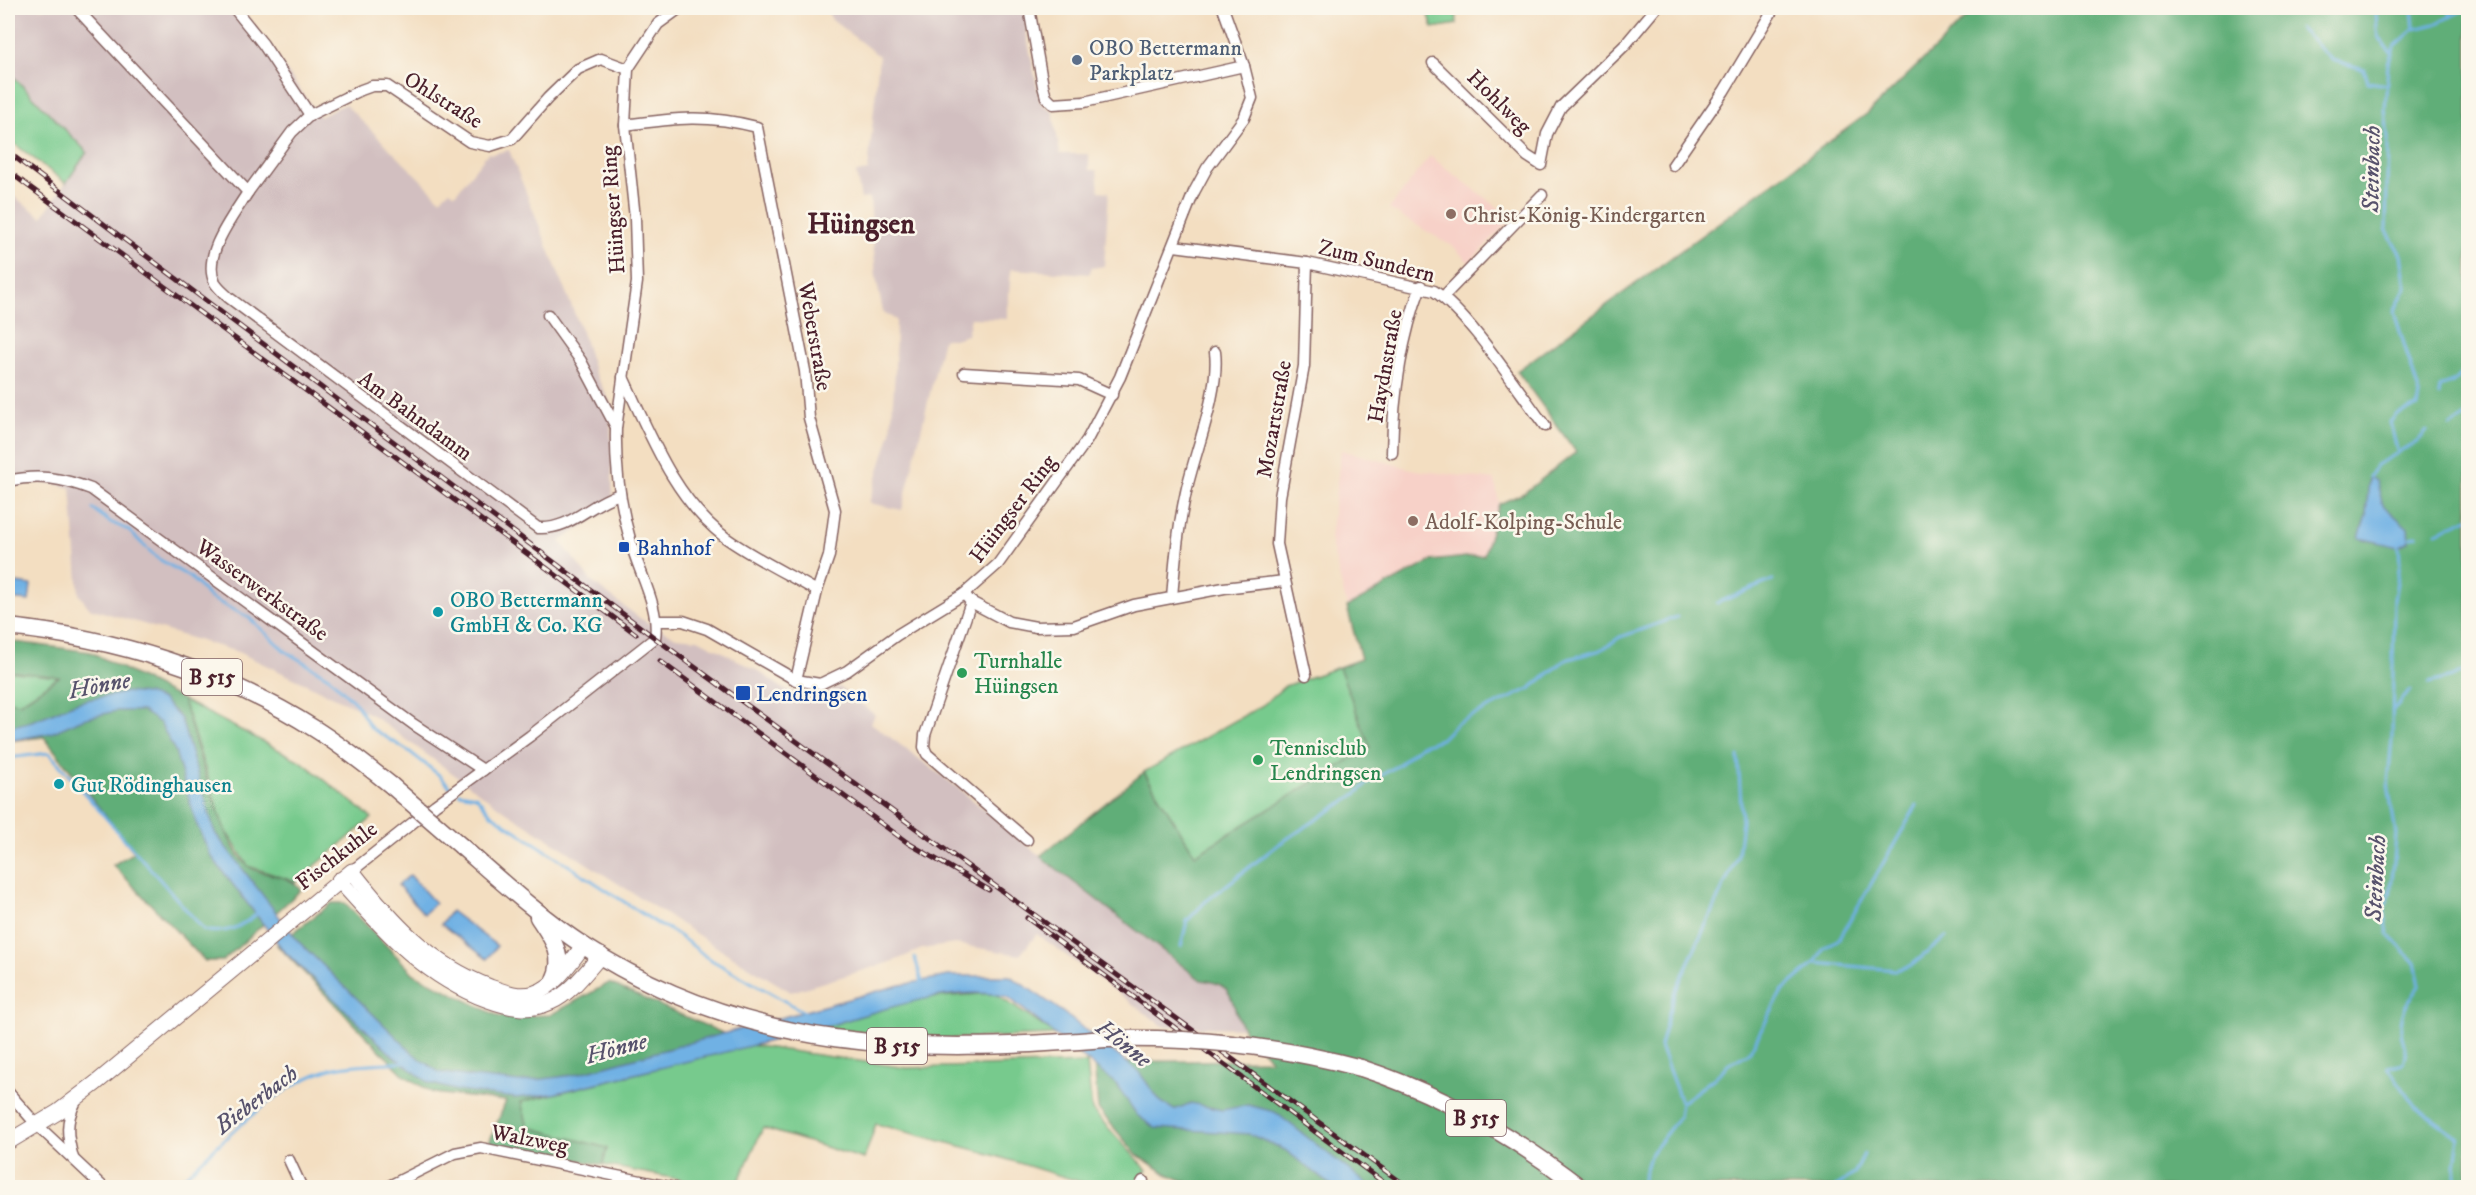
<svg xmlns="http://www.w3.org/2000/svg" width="2476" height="1195" viewBox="0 0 2476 1195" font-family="'IM FELL DW Pica',serif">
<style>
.built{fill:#f7d1c8}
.industrial{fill:#d2bfc0}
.green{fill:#77ca8d;stroke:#60745c;stroke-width:1.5}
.forest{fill:#61ae78;stroke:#566652;stroke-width:1.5}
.water{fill:#6fb1e4;stroke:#5c6888;stroke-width:1.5}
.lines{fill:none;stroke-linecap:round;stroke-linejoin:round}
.stream{stroke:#6fb1e4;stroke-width:3}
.minor-casing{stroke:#856260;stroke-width:13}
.secondary-casing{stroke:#856260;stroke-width:17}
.primary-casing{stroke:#856260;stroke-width:19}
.minor{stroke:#fff;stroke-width:10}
.secondary{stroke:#fff;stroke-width:15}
.primary{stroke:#fff;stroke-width:16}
.rail-casing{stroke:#4a1f2b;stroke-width:5}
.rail{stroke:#fbf7ec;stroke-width:3;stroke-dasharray:9;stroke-linecap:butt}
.primary-bridge-casing{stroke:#856260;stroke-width:19;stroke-linecap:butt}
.primary-bridge{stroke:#fff;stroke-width:16}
.service-dot{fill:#5c6f8a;stroke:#fbf7ec;stroke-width:2}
.education-dot{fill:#8d6e63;stroke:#fbf7ec;stroke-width:2}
.transit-dot{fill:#1a4fb4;stroke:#fbf7ec;stroke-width:2}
.culture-dot{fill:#0f9aa8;stroke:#fbf7ec;stroke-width:2}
.leisure-dot{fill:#2e9e5b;stroke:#fbf7ec;stroke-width:2}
.labels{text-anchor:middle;stroke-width:5;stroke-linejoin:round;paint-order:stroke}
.shield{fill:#fbf7ec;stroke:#7f6065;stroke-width:1.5}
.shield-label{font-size:21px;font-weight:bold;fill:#4a1f2b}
.service-label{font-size:22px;fill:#4e5e75;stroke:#fbf7ec;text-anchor:start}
.street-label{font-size:22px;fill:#4a1f2b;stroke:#fbf7ec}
.education-label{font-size:22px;fill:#785e54;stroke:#fbf7ec;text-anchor:start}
.transit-label{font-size:22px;fill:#164399;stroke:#fbf7ec;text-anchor:start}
.culture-label{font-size:22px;fill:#0d838f;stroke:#fbf7ec;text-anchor:start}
.leisure-label{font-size:22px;fill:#27864d;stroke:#fbf7ec;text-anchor:start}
.water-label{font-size:24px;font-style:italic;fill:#57526c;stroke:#fbf7ec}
.district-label{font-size:28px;font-weight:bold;fill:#4a1f2b;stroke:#fbf7ec}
</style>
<rect width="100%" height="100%" fill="#fbf7ec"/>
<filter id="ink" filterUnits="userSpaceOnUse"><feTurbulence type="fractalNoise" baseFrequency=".0167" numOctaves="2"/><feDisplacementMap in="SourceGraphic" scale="12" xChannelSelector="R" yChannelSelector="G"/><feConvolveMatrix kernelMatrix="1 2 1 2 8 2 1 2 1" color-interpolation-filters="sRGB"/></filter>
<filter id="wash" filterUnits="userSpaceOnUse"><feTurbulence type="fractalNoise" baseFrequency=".008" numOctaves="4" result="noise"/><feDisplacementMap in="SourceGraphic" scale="24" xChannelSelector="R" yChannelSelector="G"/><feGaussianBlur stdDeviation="1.35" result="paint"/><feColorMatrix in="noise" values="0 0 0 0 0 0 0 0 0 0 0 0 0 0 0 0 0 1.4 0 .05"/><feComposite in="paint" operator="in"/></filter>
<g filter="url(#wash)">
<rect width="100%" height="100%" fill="#f3dec1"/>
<g class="built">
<path d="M1430,156L1512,218L1469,263L1455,248L1389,209Z"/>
<path d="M1341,450L1415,470L1495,480L1499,504L1484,555L1431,561L1347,607L1330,538Z"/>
</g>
<g class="industrial">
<path d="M8,8H241L320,117L345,104L440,199L450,190L455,194L488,153L492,154L509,150L582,332L594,371L610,402L613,507L560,541L592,582L641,619L676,637L698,639L758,671L785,690L814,694L840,687L875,715L871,723L957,787L1040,856L1200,980L1218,982L1232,994L1243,1028L1163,1026L1037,934L1020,955L955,944L922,949L894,961L791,992L715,946L499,807L372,715L238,652L89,608L79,594L71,488L55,484L33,483L8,488V192L42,217L87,152L8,71Z"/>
<path d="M826,8H1026V32L1040,102L1053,112L1060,154H1089V170H1097L1099,191L1109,192L1104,266L1092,268L1089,274L1011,269L1007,319L971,318L967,335L954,339H943L902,510L869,503L891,432L895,371L896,320L883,312L876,278L870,198L861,199L856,173L868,171L879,56L832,20Z"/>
</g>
<g class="green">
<path d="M1441,8H1456L1457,24L1433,28L1428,12Z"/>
<path d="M8,71L87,152L66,183L8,139Z"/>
<path d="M1339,667L1370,747L1195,855L1144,772L1263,705L1285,686Z"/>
<path d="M8,671L59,677L19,703L8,701Z"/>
<path d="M183,700L302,762L372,818L296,882L248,866L224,828Z"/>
<path d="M994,993L1056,1035L942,1039L819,1028L922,998Z"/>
<path d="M750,1045L907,1068L1087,1063L1092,1110L1147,1170L1133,1187H1097L983,1152L876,1124L864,1159L763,1128L736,1187H720L603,1165L607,1148L528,1127L521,1102Z"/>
</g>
<g class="forest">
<path d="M1977,8H2468V1187H1198L1167,1174L1137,1155L1098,1109L1094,1062L1271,1060C1262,1050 1249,1039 1243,1028C1228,1002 1239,984 1201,980L1040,856L1144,772L1195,855L1370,747L1339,667L1361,659L1347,607L1431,561L1484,555L1499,504L1524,493L1576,452L1517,371L1868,113Z"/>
<path d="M8,641L91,652L183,700C194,735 222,847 248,866C264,878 289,872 301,890L223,961H205L113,865L134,852L44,737L8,741V701L20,703L59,677L8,671Z"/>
<path d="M332,903H345L414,974L500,1017L550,1015L609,983L750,1045L521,1102L528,1127L607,1148L603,1165L489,1143L506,1101L433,1093L405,1076L277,945Z"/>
</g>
<g class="water">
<path d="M2369,477L2376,480L2383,505L2408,528L2409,541L2399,547L2359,538L2366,515Z"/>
<path d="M8,582L31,585L29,601L8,599Z"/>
<path d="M126,692L147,694L163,700L181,719L215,833L298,941L415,1055L439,1072L473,1077L520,1082L573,1075L896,986L948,976H1010L1056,1007L1139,1072L1160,1101L1174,1110L1191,1103L1222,1110L1248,1105L1275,1112L1371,1187H1333L1285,1150L1249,1134L1155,1128L1137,1115L1116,1084L1008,997C952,982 872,1014 817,1029C730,1052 641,1072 553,1094L516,1098L458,1091L429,1083L392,1055L283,950L211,856L196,823L175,751L160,723L142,711H116L83,719L51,733L8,741V726C34,724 55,710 79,702C94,697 110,697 126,692Z"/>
<path d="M410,875L435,903L424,914L398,885Z"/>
<path d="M451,911L497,946L487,959L441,924Z"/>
</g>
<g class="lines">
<g class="stream">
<path d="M2375,8C2380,33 2370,33 2392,53"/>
<path d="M2412,8L2414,29"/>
<path d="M2450,17L2451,8"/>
<path d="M2299,28L2332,60L2364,69L2368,82L2387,85"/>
<path d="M2439,395L2440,387L2455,381L2468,367"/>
<path d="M2450,426L2463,419L2468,413"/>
<path d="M2398,453L2417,442L2427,431"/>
<path d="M2369,477L2376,465L2398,453L2390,422L2397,414L2418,406L2420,395L2394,312L2406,287L2401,255L2386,229L2388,138L2385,110L2388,63L2394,47L2414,29L2435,24L2468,8"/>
<path d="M93,509L110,522L128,530L157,558L191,578L210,598L248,617L285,651L330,678L357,705L371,728L410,752L439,775L453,790"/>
<path d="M2437,532L2468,518"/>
<path d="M2410,537L2417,536"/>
<path d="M2399,547L2400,563L2394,600L2392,737L2388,784L2396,834L2394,863L2390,895L2384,909L2388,934L2415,963L2420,985C2410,999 2400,1011 2401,1030C2401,1045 2409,1046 2403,1063L2388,1067L2415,1106L2459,1138L2455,1164L2457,1188"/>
<path d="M1717,603L1773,580"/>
<path d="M2429,683L2452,677L2468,669"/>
<path d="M2392,711L2411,690"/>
<path d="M8,758L49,753L204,930C226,935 241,927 258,913"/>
<path d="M459,793L476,796L491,814L504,823L661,926C669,927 700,951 706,957L806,1013"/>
<path d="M1181,946L1187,921L1205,902L1279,844L1356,794L1368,783L1397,766L1420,746L1441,739L1457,723L1531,688L1565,660L1601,650L1620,637L1677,617"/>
<path d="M915,958L923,985"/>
<path d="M1815,963L1896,970L1912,965L1946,937"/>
<path d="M1681,1102L1660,1046L1674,994L1738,855L1742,821L1738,756"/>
<path d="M172,1188C217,1148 273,1085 331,1069C355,1063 381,1064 405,1062"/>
<path d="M1640,1188L1651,1153L1679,1117L1681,1103L1713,1079L1729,1064L1749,1053L1782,991L1815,963L1824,948L1839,939L1917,805"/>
<path d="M1834,1188L1854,1174L1864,1154"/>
</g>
</g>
</g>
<g filter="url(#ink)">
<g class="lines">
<g class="minor-casing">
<g id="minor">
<path d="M76,8L248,192L292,132L310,115L361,90L372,86H387L470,142L490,146L512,139L548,98L578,69L601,59L628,69"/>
<path d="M234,8L263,44L310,115"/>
<path d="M1029,8L1043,86L1046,97L1053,104L1084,102L1244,66"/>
<path d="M1433,63L1527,156L1541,165L1547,134L1561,107L1625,45L1656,8"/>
<path d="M625,125C676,118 707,114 757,127L805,371L809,418L835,510L829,556L817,591L796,680"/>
<path d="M1673,165L1724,91L1774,8"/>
<path d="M248,192C234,215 201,255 215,283C218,288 224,293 228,297L538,528C571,530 588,504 620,494"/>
<path d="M1174,246L1307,263L1434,291C1470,315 1517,389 1545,426"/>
<path d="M1443,297L1542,195"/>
<path d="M548,315L581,361L616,427"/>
<path d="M964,373L1079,380L1112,395"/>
<path d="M623,377C650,434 674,499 726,538C754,558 788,574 817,591"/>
<path d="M1392,453C1393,397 1401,339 1421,286"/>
<path d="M8,481C38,474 62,478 91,489L413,724L483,770"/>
<path d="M964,594L971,602L1009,622L1036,627L1074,626L1134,605L1224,588L1284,581"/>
<path d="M1172,597C1175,562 1178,527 1186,492C1195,451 1220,391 1215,352"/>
<path d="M971,602L925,735L924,747L927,754L1027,840"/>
<path d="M656,621H683L707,629L796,680L820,684L847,671L897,635L964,594L998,564L1087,440L1120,377L1194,192L1207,168L1244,118L1252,98L1244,66L1223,8"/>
<path d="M1306,675L1277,544L1280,497L1304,366L1307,263"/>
<path d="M352,871L435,805L530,736L655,638C660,607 639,573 631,543C620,505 615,467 616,428L637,282L635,218L625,125L628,69L658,24L680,8"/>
<path d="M8,1092L36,1124L104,1188"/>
<path d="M73,1158C67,1136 65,1122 76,1101"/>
<path d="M289,1160L302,1188"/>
<path d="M395,1184L415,1188"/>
<path d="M385,1188L455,1153L481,1148L675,1188"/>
<path d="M1139,1188L1143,1181"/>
</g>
</g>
<g class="secondary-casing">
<g id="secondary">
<path d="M339,880C383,929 424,977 488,1000C510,1008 529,1012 551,1002C571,993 586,972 601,955"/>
<path d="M8,1142L58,1112L96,1083L352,871C391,921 429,964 490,987C504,992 520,998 535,993C555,987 571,961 584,945"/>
</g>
</g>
<g class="primary-casing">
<g id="primary">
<path d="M8,627C114,638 224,671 315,729C342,746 367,766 392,786"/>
<path d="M461,846C501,881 540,917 584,946C749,1053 917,1054 1105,1039"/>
<path d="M538,917C552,938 566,956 554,980"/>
<path d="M1361,1068C1442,1094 1513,1136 1581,1188"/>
</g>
</g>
<use href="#minor" class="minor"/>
<use href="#secondary" class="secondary"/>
<use href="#primary" class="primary"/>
<g class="rail-casing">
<g id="rail">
<path d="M8,152L655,638L1409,1188"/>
<path d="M8,171L636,634"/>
<path d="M660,661L908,843L989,890"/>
<path d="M1027,918L1391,1188"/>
</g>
</g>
<use href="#rail" class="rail"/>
<g class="primary-bridge-casing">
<g id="primary-bridge">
<path d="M392,786L461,846"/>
<path d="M1105,1039C1194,1037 1274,1045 1361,1068"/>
</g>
</g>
<use href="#primary-bridge" class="primary-bridge"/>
</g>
</g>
<circle class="service-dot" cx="1077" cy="60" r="6"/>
<g class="education-dot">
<circle cx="1451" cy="214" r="6"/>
<circle cx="1413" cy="521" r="6"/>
</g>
<g class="transit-dot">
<rect x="618" y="541" width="12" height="12" rx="3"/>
<rect x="735" y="685" width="16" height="16" rx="3"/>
</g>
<g class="culture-dot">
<circle cx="438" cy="612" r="6"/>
<circle cx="59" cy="784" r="6"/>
</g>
<g class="leisure-dot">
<circle cx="962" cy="673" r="6"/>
<circle cx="1258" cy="760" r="6"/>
</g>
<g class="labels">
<g class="shield">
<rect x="182" y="659" width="60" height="36" rx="4.5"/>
<rect x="867" y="1028" width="60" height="36" rx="4.5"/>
<rect x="1446" y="1100" width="60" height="36" rx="4.5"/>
</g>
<g class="shield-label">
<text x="212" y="684">B 515</text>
<text x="897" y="1053">B 515</text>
<text x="1476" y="1125">B 515</text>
</g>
<g class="service-label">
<text x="1089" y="55">OBO Bettermann<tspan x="1089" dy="25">Parkplatz</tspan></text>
</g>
<g class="street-label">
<text transform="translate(444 99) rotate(32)" y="8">Ohlstraße</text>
<text transform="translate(1500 101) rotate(45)" y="8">Hohlweg</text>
<text transform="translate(612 210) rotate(-94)" y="8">Hüingser Ring</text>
<text transform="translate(1377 260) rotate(14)" y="8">Zum Sundern</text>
<text transform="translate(816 336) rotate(80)" y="8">Weberstraße</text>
<text transform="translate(1384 366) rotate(-80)" y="8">Haydnstraße</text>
<text transform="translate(416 415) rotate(36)" y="8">Am Bahndamm</text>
<text transform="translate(1273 419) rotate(-80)" y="8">Mozartstraße</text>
<text transform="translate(1012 508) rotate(-53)" y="8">Hüingser Ring</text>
<text transform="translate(263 589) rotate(36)" y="8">Wasserwerkstraße</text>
<text transform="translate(336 855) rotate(-38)" y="8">Fischkuhle</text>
<text transform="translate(530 1138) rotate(11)" y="8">Walzweg</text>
</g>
<g class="education-label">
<text x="1463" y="222">Christ-König-Kindergarten</text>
<text x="1425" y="529">Adolf-Kolping-Schule</text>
</g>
<g class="transit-label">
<text x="636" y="555">Bahnhof</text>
<text x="756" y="701">Lendringsen</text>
</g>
<g class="culture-label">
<text x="450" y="607">OBO Bettermann<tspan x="450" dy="25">GmbH &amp; Co. KG</tspan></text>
<text x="71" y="792">Gut Rödinghausen</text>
</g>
<g class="leisure-label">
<text x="974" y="668">Turnhalle<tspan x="974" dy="25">Hüingsen</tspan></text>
<text x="1270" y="755">Tennisclub<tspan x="1270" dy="25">Lendringsen</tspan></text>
</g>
<g class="water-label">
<text transform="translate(2371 169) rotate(-89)" y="8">Steinbach</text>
<text transform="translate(99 685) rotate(-11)" y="8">Hönne</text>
<text transform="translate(2375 878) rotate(-87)" y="8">Steinbach</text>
<text transform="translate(1124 1043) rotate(38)" y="8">Hönne</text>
<text transform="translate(616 1048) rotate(-15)" y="8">Hönne</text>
<text transform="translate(256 1099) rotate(-37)" y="8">Bieberbach</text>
</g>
<g class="district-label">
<text x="861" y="233">Hüingsen</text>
</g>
</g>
<rect width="2476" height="1195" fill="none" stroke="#fbf7ec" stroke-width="30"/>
</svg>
